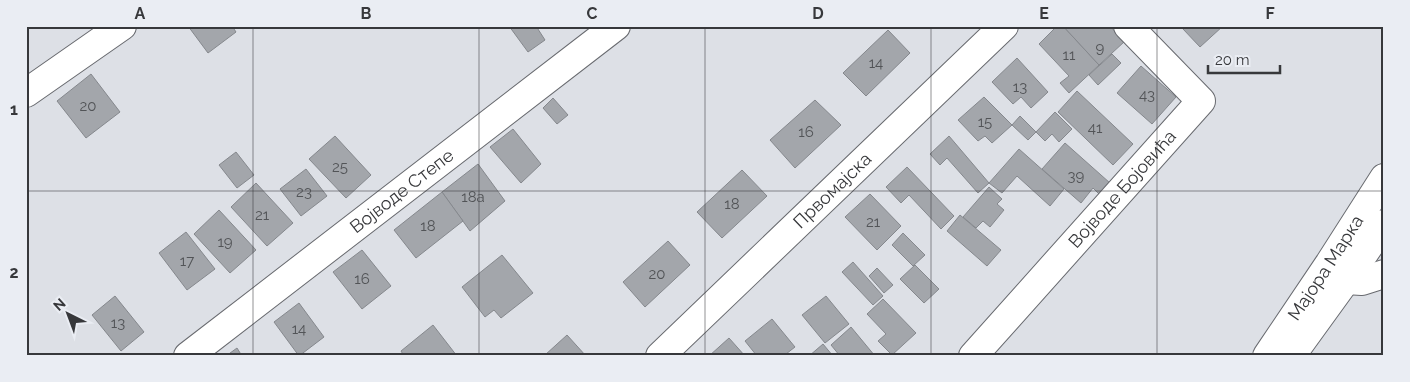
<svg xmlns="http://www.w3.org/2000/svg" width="1410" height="382" viewBox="0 0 1410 382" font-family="Raleway,sans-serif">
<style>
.building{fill:#a3a6ab;stroke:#85888d}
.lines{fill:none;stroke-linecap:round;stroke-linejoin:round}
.minor-casing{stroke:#686a6f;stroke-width:30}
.tertiary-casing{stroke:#686a6f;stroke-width:30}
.minor{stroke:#fff;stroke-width:28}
.tertiary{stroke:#fff;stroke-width:28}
.grid{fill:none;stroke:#37383b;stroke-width:1;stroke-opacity:0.55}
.labels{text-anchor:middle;stroke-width:5;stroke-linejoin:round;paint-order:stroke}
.number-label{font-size:15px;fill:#525457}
.street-label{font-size:18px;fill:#37383b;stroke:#eaedf3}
.neatline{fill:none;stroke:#37383b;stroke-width:2}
.grid-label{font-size:16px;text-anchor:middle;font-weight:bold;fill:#37383b}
</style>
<rect width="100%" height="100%" fill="#dde0e6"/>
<g class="building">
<path d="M188,26H232L236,32L208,53Z"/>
<path d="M509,26H536L545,40L528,52Z"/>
<path d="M1057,26H1063L1099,65L1069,93L1060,83L1069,76L1039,44Z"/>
<path d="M1063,26H1110L1124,42L1099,65Z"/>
<path d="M1186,26H1223L1200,47L1183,29Z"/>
<path d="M888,30L910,53L866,96L843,73Z"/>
<path d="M1112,54L1121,63L1098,85L1089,75Z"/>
<path d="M1017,58L1048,92L1031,108L1021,97L1013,104L992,82Z"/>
<path d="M1141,66L1176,97L1152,124L1117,93Z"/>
<path d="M91,74L120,112L86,138L57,101Z"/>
<path d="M1077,91L1133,144L1113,165L1058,112Z"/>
<path d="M984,97L1012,125L992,143L985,136L978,141L958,120Z"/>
<path d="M553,98L568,115L557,124L543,108Z"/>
<path d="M815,100L841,125L795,168L770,140Z"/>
<path d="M1055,112L1072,129L1059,142L1052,134L1045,141L1036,132Z"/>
<path d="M1020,116L1036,132L1028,140L1012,125Z"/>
<path d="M513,129L541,164L521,183L490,147Z"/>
<path d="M335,136L371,175L346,198L309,159Z"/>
<path d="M949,136L989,183L978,193L947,158L940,165L930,154Z"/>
<path d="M1065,143L1110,183L1100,195L1093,188L1081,203L1042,169Z"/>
<path d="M1019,149L1064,189L1050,206L1017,176L1002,193L989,183Z"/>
<path d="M236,152L254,175L237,188L219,165Z"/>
<path d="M478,164L505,201L470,231L442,192Z"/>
<path d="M907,167L954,216L941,229L909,195L901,203L886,187Z"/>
<path d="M306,169L327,196L301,216L280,189Z"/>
<path d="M742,170L767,196L722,238L697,212Z"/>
<path d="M256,183L293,223L267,246L231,207Z"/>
<path d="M989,187L1002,199L997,204L1004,210L990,227L983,221L976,228L963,217Z"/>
<path d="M442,192L463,221L416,258L394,230Z"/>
<path d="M870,194L901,226L877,250L845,217Z"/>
<path d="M219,210L256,250L230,273L194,234Z"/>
<path d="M960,215L1001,250L987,266L947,231Z"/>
<path d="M186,232L215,269L187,290L159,253Z"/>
<path d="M903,233L925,255L913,266L892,245Z"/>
<path d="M668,241L690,265L645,307L623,282Z"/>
<path d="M362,250L391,286L362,309L333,272Z"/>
<path d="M502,255L533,293L501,318L494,310L485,317L462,287Z"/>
<path d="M853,262L883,296L873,305L842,272Z"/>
<path d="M915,265L939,289L924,303L900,279Z"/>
<path d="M877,268L893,285L884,293L869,276Z"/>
<path d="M115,296L144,332L121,351L92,315Z"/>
<path d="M826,296L849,324L825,343L802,315Z"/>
<path d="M883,299L916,333L892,355L878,341L886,334L867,314Z"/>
<path d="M299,303L324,337L299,356L274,322Z"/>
<path d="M772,319L795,347L786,354L788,356H757L745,341Z"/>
<path d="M433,325L457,356H404L401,351Z"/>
<path d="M851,327L875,356H852L850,354L848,356H840L831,345Z"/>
<path d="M567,335L586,356L545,355Z"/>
<path d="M729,338L745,356H709Z"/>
<path d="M823,344L833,356H809Z"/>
<path d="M237,348L242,356H226Z"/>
</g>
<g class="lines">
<g class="minor-casing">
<g id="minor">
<path d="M26,93L122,26"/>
<path d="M1346,280L1362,281L1384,274"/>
<path id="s1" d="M188,356L616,26"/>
<path id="s2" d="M660,356L1004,26"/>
<path id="s3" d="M973,356L1201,101L1128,26"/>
</g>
</g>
<g class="tertiary-casing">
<g id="tertiary">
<path id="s4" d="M1267,356L1329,264L1384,178"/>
<path d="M1291,356L1346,280L1384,224"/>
</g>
</g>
<use href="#minor" class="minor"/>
<use href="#tertiary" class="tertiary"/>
</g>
<path class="grid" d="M253,26V356M479,26V356M705,26V356M931,26V356M1157,26V356M26,191H1384"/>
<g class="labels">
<g class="number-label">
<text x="1100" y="53">9</text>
<text x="1069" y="60">11</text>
<text x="876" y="68">14</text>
<text x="1020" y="92">13</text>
<text x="1147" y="100">43</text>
<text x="88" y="111">20</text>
<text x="985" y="127">15</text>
<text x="1095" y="133">41</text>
<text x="806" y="137">16</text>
<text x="340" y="172">25</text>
<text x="1076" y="181">39</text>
<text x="304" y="197">23</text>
<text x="473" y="202">18a</text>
<text x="732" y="209">18</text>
<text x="262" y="220">21</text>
<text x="873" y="227">21</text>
<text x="428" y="231">18</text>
<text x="225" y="247">19</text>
<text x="187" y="266">17</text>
<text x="657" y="279">20</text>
<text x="362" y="284">16</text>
<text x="118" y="328">13</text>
<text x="299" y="334">14</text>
</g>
<g class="street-label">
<text dy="6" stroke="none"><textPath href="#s3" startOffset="224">Војводе Бојовића</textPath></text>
<text dy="6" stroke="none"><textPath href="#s1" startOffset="270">Војводе Степе</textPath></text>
<text dy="6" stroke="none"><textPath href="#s2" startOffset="239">Првомајска</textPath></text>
<text dy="6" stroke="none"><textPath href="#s4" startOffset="106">Мајора Марка</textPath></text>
</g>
</g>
<rect width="1410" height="382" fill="none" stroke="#eaedf3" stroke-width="55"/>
<g transform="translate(68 314) rotate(318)" stroke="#eaedf3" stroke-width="4" paint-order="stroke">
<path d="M0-4L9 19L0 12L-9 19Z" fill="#37383b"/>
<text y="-8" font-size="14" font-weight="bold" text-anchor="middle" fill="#37383b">N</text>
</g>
<path d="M1208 65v8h72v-8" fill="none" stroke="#37383b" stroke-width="2.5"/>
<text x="1215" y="65" font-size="15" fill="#37383b" stroke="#eaedf3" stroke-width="4" paint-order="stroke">20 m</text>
<rect x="28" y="28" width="1354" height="326" class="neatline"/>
<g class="grid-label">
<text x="140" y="19">A</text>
<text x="366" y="19">B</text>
<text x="592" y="19">C</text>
<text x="818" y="19">D</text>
<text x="1044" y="19">E</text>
<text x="1270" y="19">F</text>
<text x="14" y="115">1</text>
<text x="14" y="278">2</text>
</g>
</svg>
